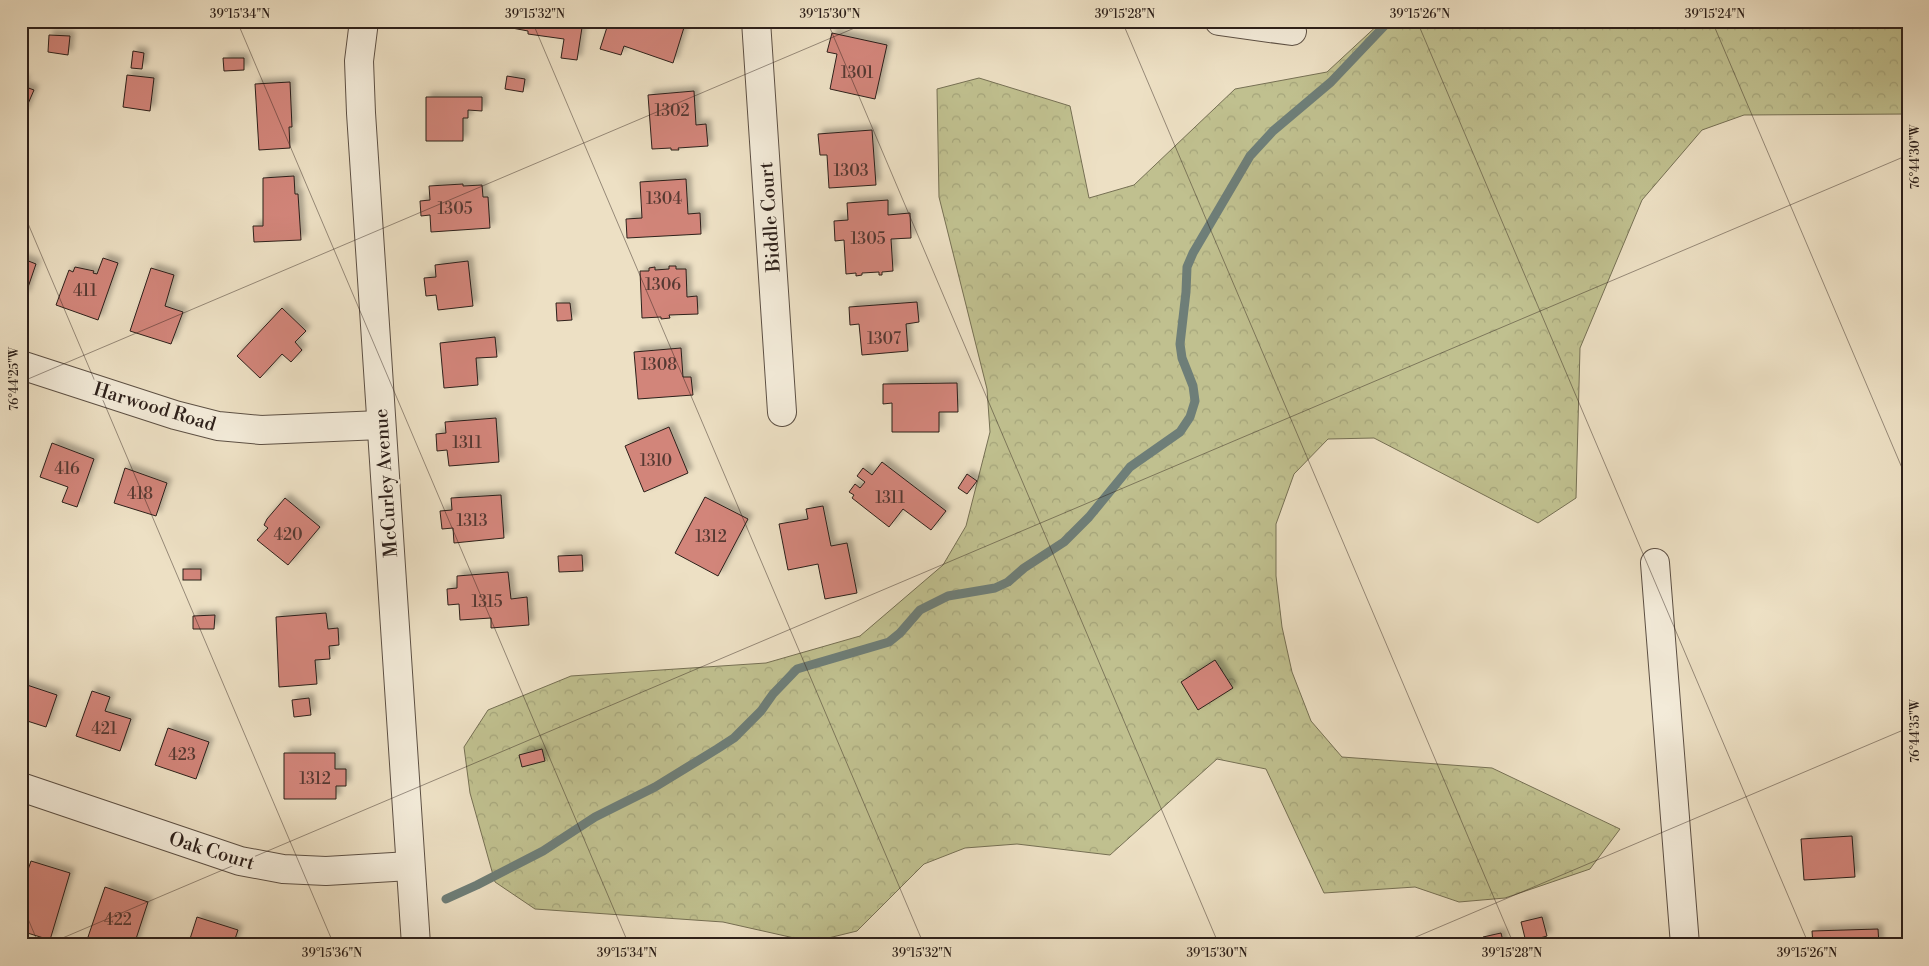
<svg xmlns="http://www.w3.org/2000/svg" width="1929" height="966" viewBox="0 0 1929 966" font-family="'Libre Bodoni',serif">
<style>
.forest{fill:url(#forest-crowns);stroke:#767054}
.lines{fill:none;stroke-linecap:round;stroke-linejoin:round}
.stream{stroke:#6e7e78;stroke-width:9}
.building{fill:#d2857a;stroke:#2d201a;filter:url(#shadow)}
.minor-casing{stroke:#5d5044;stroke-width:30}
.minor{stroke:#f3ebd9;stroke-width:28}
.ticks{fill:none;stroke:#2d201a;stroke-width:1;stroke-opacity:0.45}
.labels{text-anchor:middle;stroke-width:5;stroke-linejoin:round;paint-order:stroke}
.number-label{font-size:16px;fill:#563932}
.street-label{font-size:19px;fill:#2d201a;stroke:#f3ebd9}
.neatline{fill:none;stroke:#2d201a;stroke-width:2}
.ticks-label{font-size:12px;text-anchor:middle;fill:#2d201a}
</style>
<defs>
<pattern id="forest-crowns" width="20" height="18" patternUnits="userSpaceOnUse" patternTransform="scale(1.25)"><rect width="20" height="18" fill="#c0c08f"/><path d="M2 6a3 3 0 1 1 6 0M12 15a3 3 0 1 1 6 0" fill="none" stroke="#a5a57b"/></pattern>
<filter id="shadow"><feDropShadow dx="4.5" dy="-4.5" stdDeviation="2.5" flood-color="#0004"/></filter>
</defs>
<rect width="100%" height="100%" fill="#ede0c4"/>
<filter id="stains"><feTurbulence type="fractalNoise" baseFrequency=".004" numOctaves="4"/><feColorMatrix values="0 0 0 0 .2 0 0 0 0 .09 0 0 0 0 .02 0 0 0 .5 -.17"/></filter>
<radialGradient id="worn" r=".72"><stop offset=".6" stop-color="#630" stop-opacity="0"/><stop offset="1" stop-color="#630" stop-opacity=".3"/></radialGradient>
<path class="forest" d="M1382,21H1908V114L1744,115L1702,130L1642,200L1580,348L1576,498L1538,523L1374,438L1328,439L1294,474L1276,524V576L1282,627L1292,672L1311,721L1342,757L1492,768L1620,829L1590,869L1505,898L1459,902L1415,887L1324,893L1266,769L1217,759L1110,855L1017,844L965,848L924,864L857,931L812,942L723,922L535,909L495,882L470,793L464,747L488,710L571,676L766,663L860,636L943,565L966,526L990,432L987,389L939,197L937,89L979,78L1070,106L1089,198L1134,185L1235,89L1327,72Z"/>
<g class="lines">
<path class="stream" d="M446,899L477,885L543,851L595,817L655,787L717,749L734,738L761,711L773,694L797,669L889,642L900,633L920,610L948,596L995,588L1008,582L1024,568L1064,542L1089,517L1130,467L1180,432L1190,417L1195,401L1193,386L1182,358L1180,344L1186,292L1187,267L1193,253L1250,156L1273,131L1331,82L1389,21"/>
</g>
<g class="building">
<path d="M429,21H464L463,26Z"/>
<path d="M513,21H583L577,60L561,58L564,39L528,34V31L512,28Z"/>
<path d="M609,21H686L673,63L624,46L621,55L600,49Z"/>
<path d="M832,33L887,45L875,99L830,89L837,54L827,52Z"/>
<path d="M49,35L70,36L68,55L48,52Z"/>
<path d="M133,51L144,53L142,69L131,68Z"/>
<path d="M223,58H244V70L224,71Z"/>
<path d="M127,75L154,78L150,111L123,107Z"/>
<path d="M507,76L525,79L523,92L505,89Z"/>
<path d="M21,79L25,80L23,86L34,90L24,113L21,112Z"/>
<path d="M290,82L292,127H289L290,148L259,150L255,84Z"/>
<path d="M694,91L696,125L706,124L708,146L678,148L679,150H671V148L652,149L648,95Z"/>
<path d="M426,97H482V111L468,110V118H463V141H426Z"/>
<path d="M872,130L876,185L829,188L827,155H820L818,134Z"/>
<path d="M294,176L295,194H298L301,240L254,242L253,226H263V178Z"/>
<path d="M686,179L688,214L700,213L701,234L627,238L626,219L642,218L640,182Z"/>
<path d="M463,184V186L482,185L483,197H488L490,228L431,232L430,215L421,216L420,201L430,200L429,186Z"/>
<path d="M888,200V215L910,213L911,238L891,239L893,271L882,272V275H879V272L862,273V275L856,276V273L846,274L844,240L835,241L834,221L848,220L847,203Z"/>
<path d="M21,258L36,264L25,296L21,294Z"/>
<path d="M103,258L118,263L98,320L56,305L69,270L73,272L75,267L94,271L93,273L97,274Z"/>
<path d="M468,261L473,306L438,310L436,295L426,296L424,278L436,277L435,265Z"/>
<path d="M669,266H676V269H686L687,297L697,296L698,314L669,315L670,318L661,319V317L642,318L640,271H649V268L655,267V270L669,269Z"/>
<path d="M151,268L174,275L165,306L183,312L171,344L130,331Z"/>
<path d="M917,302L919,322L906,324L908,351L862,355L859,324L850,325L849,307Z"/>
<path d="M556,303H570L572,320L557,321Z"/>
<path d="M282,308L306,331L295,342L302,350L291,362L282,354L260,378L237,356Z"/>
<path d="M495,337L497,357L476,358L478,385L444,388L440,343Z"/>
<path d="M681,348L683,377H691L693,395L638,399L634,352Z"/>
<path d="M957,383L958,412H939V432H892V403L883,404V384Z"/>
<path d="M496,418L499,462L449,466L447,450L437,451L436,434L446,433L445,422Z"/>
<path d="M669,427L688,473L644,492L625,446Z"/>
<path d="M52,443L94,459L77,507L62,502L68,487L40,477Z"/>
<path d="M882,462L946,511L931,530L903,509L889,527L852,498L854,495L849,492L855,484L860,488L865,482L857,476L863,468L872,475Z"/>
<path d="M125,468L167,483L156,516L114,503Z"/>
<path d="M967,474L977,481L967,494L958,488Z"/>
<path d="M501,495L504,538L454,543L453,528L442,529L440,511L452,510L451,498Z"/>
<path d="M705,497L748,519L718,576L675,553Z"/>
<path d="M285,498L320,527L288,565L257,540L268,528L264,525L267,519Z"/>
<path d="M823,506L831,546L847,543L857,593L825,599L818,564L788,570L779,524L808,519L806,509Z"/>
<path d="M582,555L583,571L559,572L558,556Z"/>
<rect x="183" y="569" width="18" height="11"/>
<path d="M508,572L511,599L527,597L529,625L491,628V618L460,620L459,604L448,605L447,589L457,588V576Z"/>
<path d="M326,613L328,629L338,628L339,645L329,646L330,659L315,660L317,684L279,687L276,617Z"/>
<path d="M215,615L214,629H193V616Z"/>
<path d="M1215,660L1233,688L1198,710L1181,682Z"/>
<path d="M21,683L57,695L46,727L21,719Z"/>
<path d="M92,691L110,697L105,711L131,719L120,751L76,736Z"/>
<path d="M309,698L311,715L294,717L292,700Z"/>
<path d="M168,728L209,742L196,779L155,765Z"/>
<path d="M542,749L545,761L522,767L519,755Z"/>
<path d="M284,753H335V769H346V786H336V799H284Z"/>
<path d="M1852,836L1855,877L1804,880L1801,839Z"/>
<path d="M31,861L70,873L50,940L21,931V907L25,897L21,896V890Z"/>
<path d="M105,887L148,902L134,945H112L88,937Z"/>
<path d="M197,917L238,930L233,945H188Z"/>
<path d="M1542,917L1547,936L1526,942L1521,922Z"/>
<path d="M1878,929L1879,945H1813L1812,931Z"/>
<path d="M1501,933L1504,945H1485L1483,937Z"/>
</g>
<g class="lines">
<g class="minor-casing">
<g id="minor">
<path d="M364,21L359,61L361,113L416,945"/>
<path d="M756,21L782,412"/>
<path d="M1219,21L1292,31"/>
<path d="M21,365L175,415L218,426L261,430L381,425"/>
<path d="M1655,563L1685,945"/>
<path d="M21,787L240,861L283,869L326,871L410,866"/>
</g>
</g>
<use href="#minor" class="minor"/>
</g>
<path class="ticks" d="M237,21L629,945M532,21L924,945M827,21L1219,945M1122,21L1514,945M1417,21L1809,945M1712,21L1908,482M21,207L334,945M21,382L871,21M21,902L39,945M46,945L1908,155M1397,945L1908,728"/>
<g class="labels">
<g class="number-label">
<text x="857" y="78">1301</text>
<text x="672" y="116">1302</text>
<text x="851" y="176">1303</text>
<text x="664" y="204">1304</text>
<text x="455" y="214">1305</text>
<text x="868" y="244">1305</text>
<text x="663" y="290">1306</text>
<text x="85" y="296">411</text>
<text x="884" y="344">1307</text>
<text x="659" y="370">1308</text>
<text x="467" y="448">1311</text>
<text x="656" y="466">1310</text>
<text x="67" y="474">416</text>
<text x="140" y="499">418</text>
<text x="890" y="503">1311</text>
<text x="472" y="526">1313</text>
<text x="288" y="540">420</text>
<text x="711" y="542">1312</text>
<text x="487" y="607">1315</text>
<text x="104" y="734">421</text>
<text x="182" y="760">423</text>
<text x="315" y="784">1312</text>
<text x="118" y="925">422</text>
</g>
<g class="street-label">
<text transform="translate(769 217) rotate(-94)" y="7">Biddle Court</text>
<text transform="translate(155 406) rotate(17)" y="7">Harwood Road</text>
<text transform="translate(385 483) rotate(-94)" y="7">McCurley Avenue</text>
<text transform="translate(212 850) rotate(17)" y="7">Oak Court</text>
</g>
</g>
<rect width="1929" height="966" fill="none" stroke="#ede0c4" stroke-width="55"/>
<rect x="28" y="28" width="1874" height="910" class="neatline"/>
<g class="ticks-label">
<text x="240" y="18">39°15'34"N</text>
<text x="535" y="18">39°15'32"N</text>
<text x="830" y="18">39°15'30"N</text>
<text x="1125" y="18">39°15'28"N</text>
<text x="1420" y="18">39°15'26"N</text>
<text x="1715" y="18">39°15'24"N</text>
<text transform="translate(1915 157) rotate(-90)" y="4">76°44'30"W</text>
<text transform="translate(14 379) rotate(-90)" y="4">76°44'25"W</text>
<text transform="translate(1915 731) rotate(-90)" y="4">76°44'35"W</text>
<text x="332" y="957">39°15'36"N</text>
<text x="627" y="957">39°15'34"N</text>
<text x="922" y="957">39°15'32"N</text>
<text x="1217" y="957">39°15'30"N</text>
<text x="1512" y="957">39°15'28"N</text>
<text x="1807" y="957">39°15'26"N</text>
</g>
<rect width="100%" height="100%" filter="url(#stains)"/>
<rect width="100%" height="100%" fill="url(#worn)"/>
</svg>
